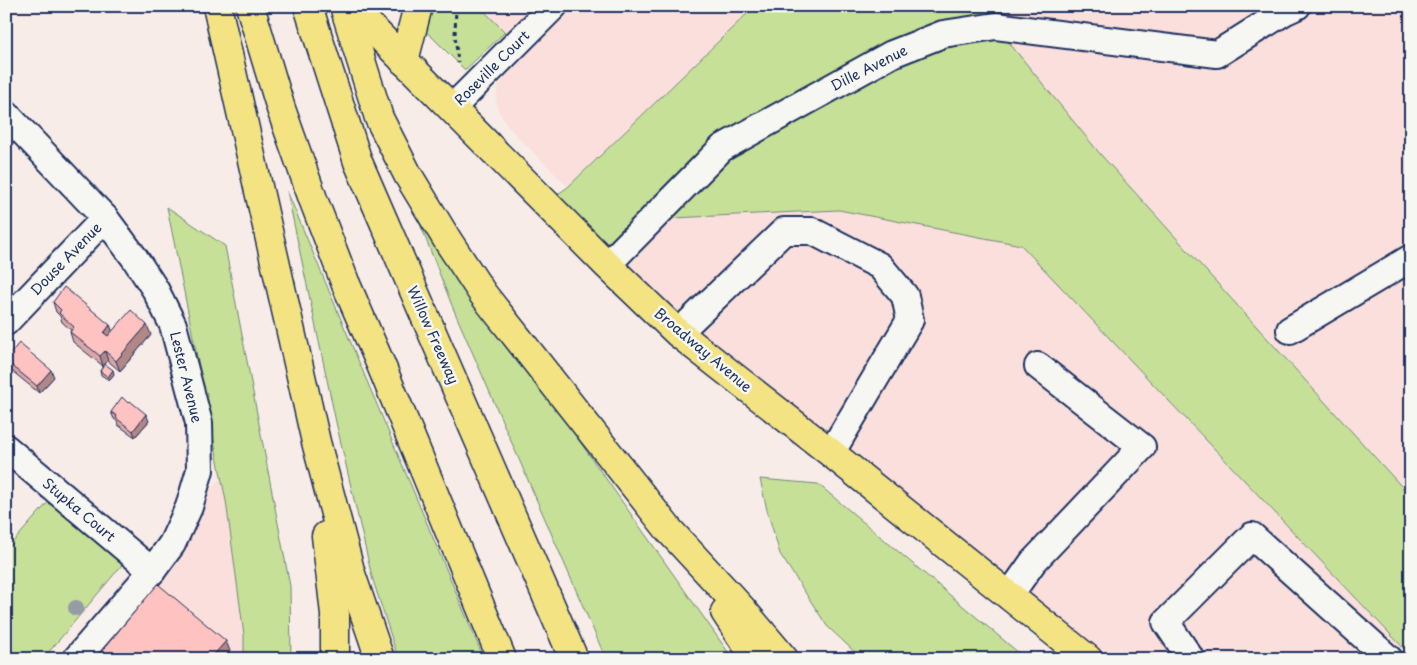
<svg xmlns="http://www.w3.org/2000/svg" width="1417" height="665" viewBox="0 0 1417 665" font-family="'Playpen Sans',sans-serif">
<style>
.built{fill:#fadfdc}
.green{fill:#c6e097;stroke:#70887a}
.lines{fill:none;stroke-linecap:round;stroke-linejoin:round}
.minor-casing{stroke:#1b2f5e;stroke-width:30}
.major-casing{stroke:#1b2f5e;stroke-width:31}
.highway-casing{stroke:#1b2f5e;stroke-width:31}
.path{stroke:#1b2f5e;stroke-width:3;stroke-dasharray:4 4;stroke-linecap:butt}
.minor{stroke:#f6f6f2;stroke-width:26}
.major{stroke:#f4e382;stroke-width:28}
.highway{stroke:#f4e382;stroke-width:28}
.tree{fill:#969ca4}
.wall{fill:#daa7a5;stroke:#1b2f5e}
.shaded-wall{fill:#b28886;stroke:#1b2f5e}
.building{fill:#fec2c0;stroke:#1b2f5e}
.labels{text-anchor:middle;stroke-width:5;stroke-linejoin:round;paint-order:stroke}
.street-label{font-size:14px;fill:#1b2f5e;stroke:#f6f6f2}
</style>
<rect width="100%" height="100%" fill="#f8ece8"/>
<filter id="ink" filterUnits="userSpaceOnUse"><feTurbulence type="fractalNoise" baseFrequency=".02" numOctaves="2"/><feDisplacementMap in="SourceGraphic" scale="10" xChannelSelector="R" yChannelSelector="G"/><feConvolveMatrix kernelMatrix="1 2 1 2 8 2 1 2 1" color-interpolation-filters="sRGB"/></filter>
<g filter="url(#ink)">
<g class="built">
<path d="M479,6H755L568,187L508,127L498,110L496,99L498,86L505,76L526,56Z"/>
<path d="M979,6H1411V497L1101,155Z"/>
<path d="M839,210L1021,245L1411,656V659H1088L607,265L653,219Z"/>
<path d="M250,443L267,659H65L146,566Z"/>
</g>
<g class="green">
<path d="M418,6H479L505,32L465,70L432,37L414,22Z"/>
<path d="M755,6H979L1101,155L1411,497V656L1021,245L839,210L653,219L607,265L545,203L568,187Z"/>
<path d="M287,191L484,659L398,658L372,577L336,422Z"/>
<path d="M167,207L225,246L290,586L291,659H244V635L226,501Z"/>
<path d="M418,219L456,266L733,659H606L453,308Z"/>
<path d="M760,479L818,484L1026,659H862L827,626L780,554L767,510Z"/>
<path d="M50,500L122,565L43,659H6V550Z"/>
</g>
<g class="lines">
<g class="minor-casing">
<g id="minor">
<path d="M452,108L554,6"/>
<path d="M6,114L105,218L134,257L155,289L173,325L199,423L200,470L189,507L172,544L152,571L76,659"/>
<path d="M607,265L722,148L892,54L943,34L996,26L1217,54L1284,12L1297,6"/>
<path d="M6,322L105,218"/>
<path d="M1290,330L1411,258"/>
<path d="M678,333L784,231H812L880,266L905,296L910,320L831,453"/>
<path d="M6,448L152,571"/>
<path d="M1009,596L1033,562L1142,447L1038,366"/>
<path d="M1191,659L1166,622L1252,536L1389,659"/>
</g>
</g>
<g class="major-casing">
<path id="major" d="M350,6L607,265L678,333L831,453L1088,659"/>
</g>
<g class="highway-casing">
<g id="highway">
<path d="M217,6L316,442L351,574L380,659"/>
<path d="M250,6L281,109L313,199L345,282L381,365L502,659"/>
<path d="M308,6L358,162L574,659"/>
<path d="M344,6L379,118L408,175L448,241L483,294L669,530L741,608L784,659"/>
<path d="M404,61L418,6"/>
<path d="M326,536L335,614V659"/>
<path d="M725,612L756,659"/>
</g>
</g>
<path class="path" d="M456,6L455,35L458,63"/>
<use href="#minor" class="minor"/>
<use href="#major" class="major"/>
<use href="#highway" class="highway"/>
</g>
<circle class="tree" cx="76" cy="608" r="8"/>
<g class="wall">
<path d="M53,302L110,325L112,332L151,335L120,371L108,361L105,364L114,374L109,380L101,375L100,371L103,366L73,342L70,332L71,330L62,322L60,316L56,312Z"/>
<path d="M6,359L54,377L39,393L7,367L6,364Z"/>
<path d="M111,412L149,421L135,437L118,425L117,421L114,419Z"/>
</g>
<g class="shaded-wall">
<path d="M110,325L114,335L107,343L104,333Z"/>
<path d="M147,325L151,335L120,371L116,361Z"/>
<path d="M105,351L108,361L103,366L100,356Z"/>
<path d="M51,370L54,377L39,393L37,386Z"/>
<path d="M113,370L114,374L109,380L108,377Z"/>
<path d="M146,414L149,421L135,437L133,431Z"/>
<path d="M226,641L230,651L222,659H210Z"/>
</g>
<g class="building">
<path d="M64,287L110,325L104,333L108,336L131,310L147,325L116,361L105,351L100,356L70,332L74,327L59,313L61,310L53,302Z"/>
<path d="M19,343L51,370L37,386L6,361V359Z"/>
<path d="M105,364L113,370L108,377L100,371Z"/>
<path d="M122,397L128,403L130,401L146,414L133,431L116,418L117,416L111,412Z"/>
<path d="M158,584L226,641L210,659H95Z"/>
</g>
</g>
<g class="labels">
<g class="street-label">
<text transform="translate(492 68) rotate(-45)" y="5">Roseville Court</text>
<text transform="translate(869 68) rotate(-27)" y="5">Dille Avenue</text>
<text transform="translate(66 259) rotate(-46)" y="5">Douse Avenue</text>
<text transform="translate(433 335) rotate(66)" y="5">Willow Freeway</text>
<text transform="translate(703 350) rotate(40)" y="5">Broadway Avenue</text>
<text transform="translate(186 377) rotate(76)" y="5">Lester Avenue</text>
<text transform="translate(79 510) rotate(40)" y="5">Stupka Court</text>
</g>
</g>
<rect width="1417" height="665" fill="none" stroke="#f6f6f2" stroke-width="25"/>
<rect x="12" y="12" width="1392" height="640" fill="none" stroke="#1b2f5e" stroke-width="2" filter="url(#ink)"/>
</svg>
